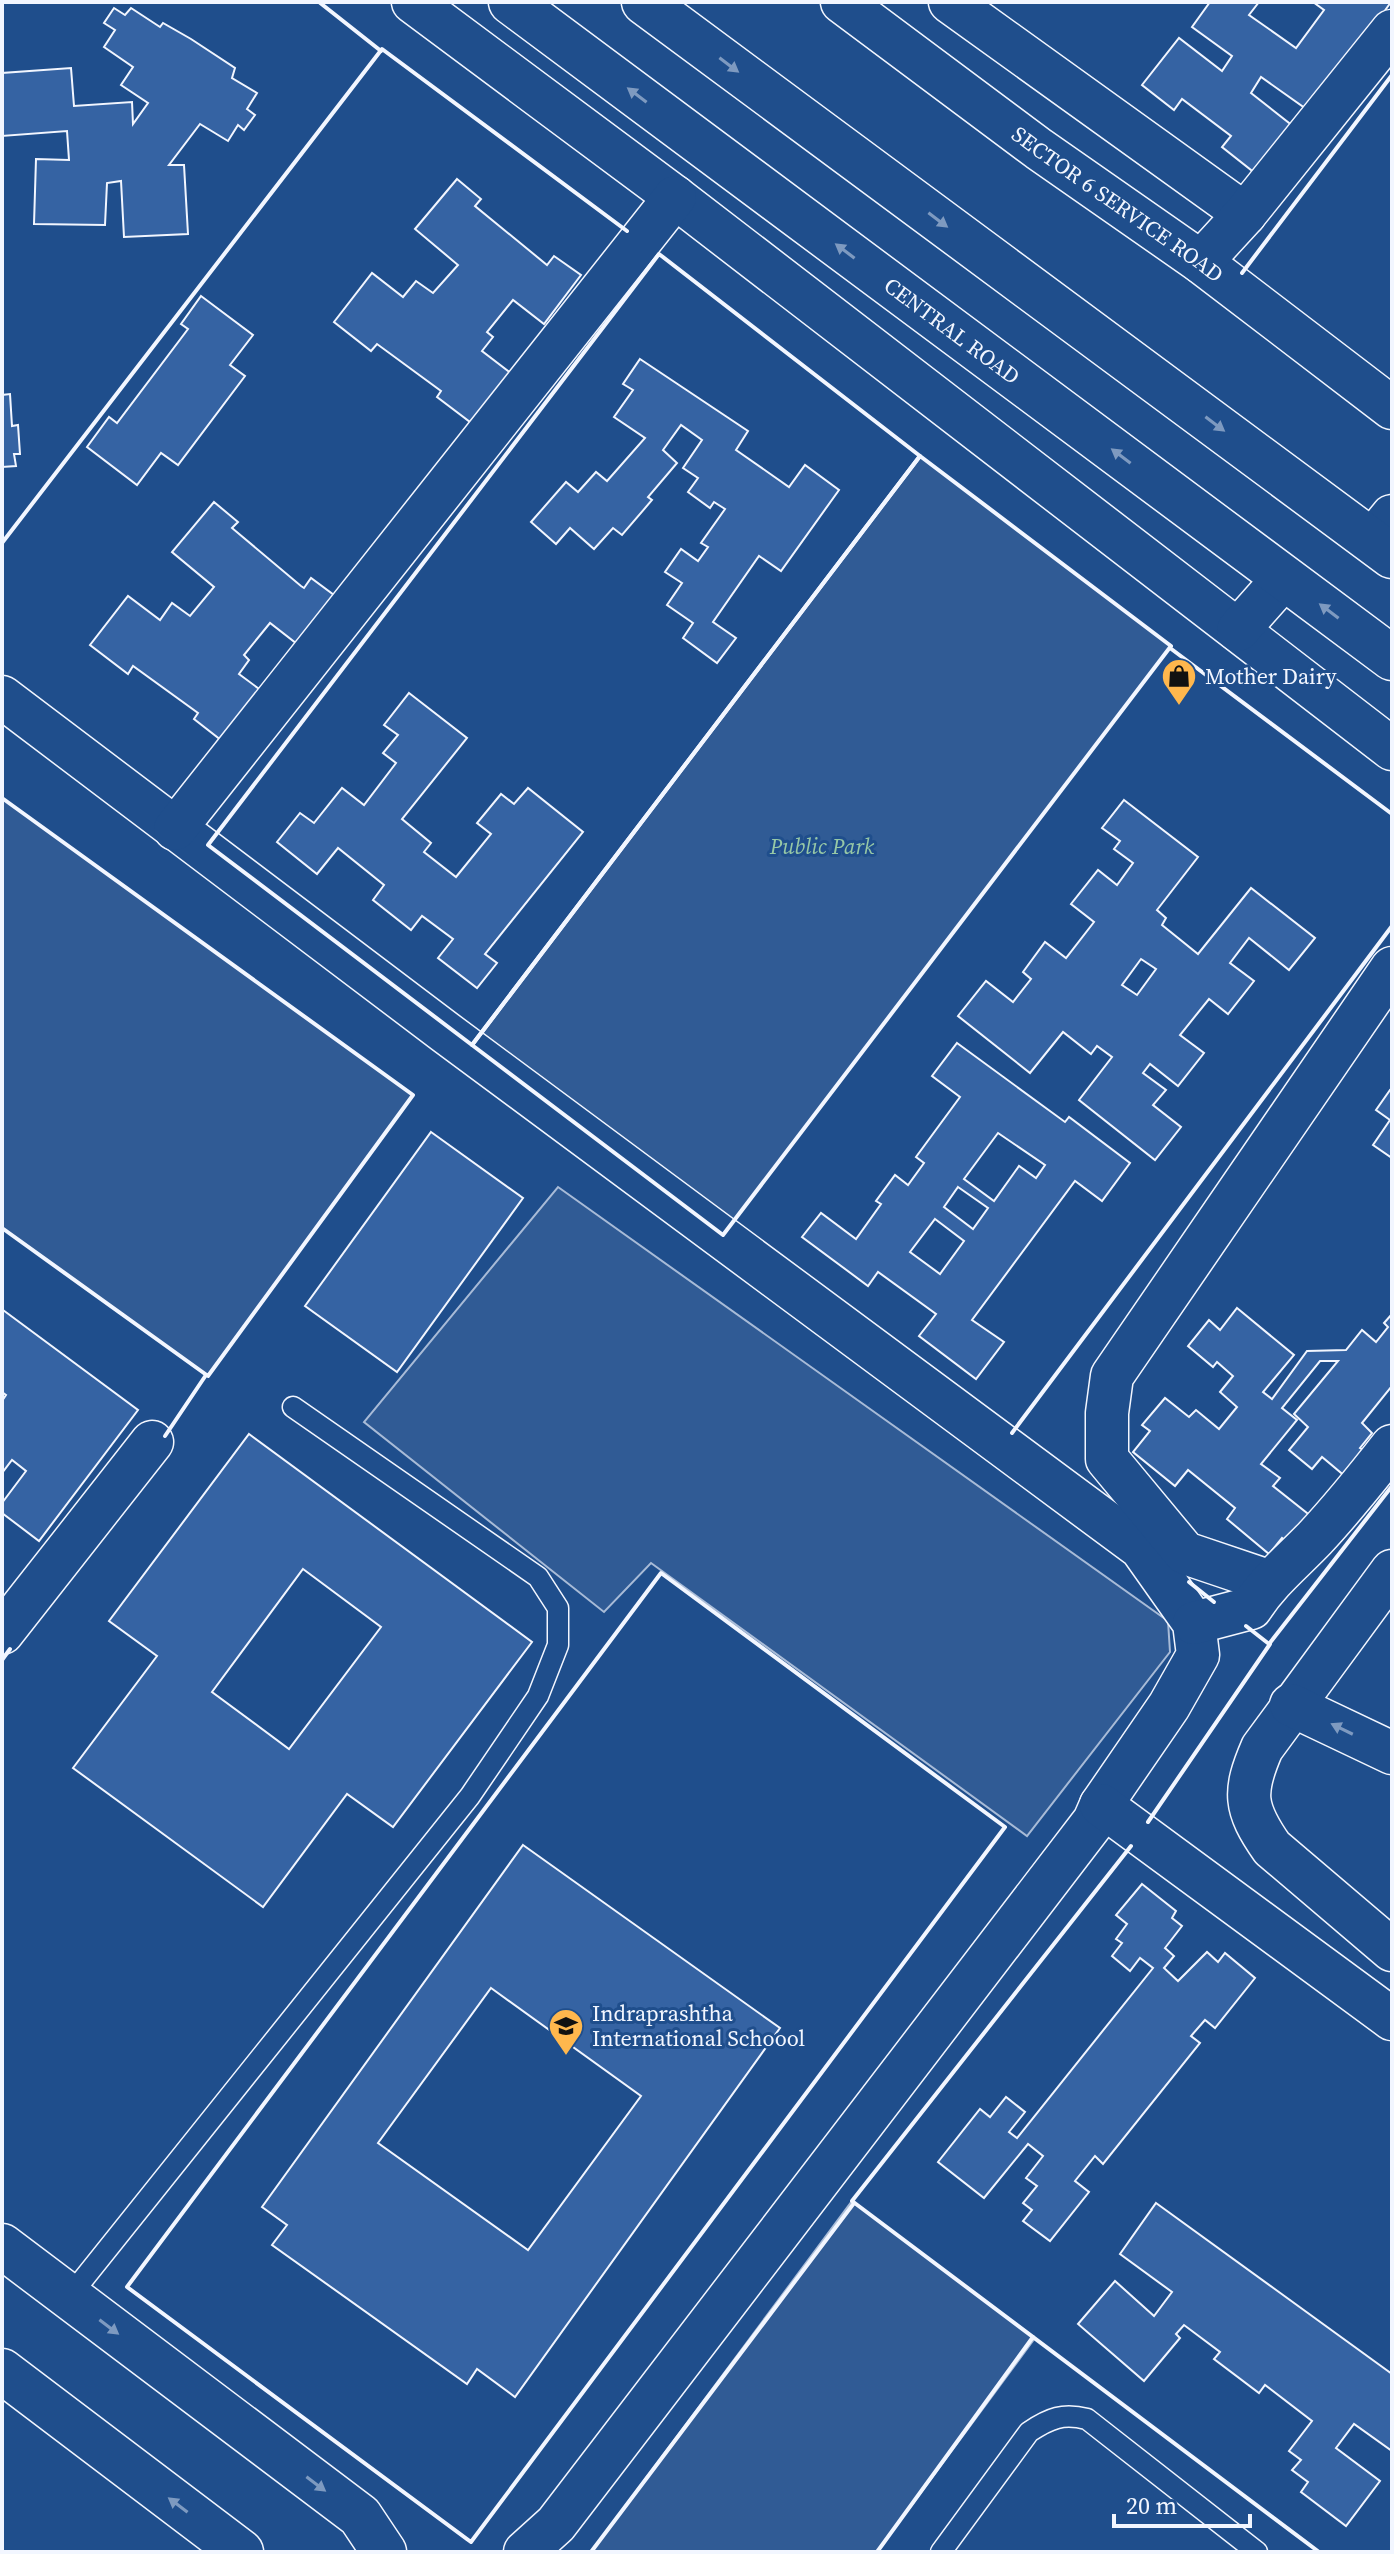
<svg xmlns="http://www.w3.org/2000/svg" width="1394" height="2554" viewBox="0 0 1394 2554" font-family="'Source Serif 4',serif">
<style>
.built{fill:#305b95;stroke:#a8bbd7;stroke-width:2}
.building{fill:#3563a3;stroke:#f2f6ff;stroke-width:2;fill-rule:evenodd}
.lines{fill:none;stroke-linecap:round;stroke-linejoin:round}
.lane-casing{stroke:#f2f6ff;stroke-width:23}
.street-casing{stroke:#f2f6ff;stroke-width:45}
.secondary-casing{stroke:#f2f6ff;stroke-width:47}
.lane{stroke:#1f4e8c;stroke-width:20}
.street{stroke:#1f4e8c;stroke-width:42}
.secondary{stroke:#1f4e8c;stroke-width:44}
.wall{stroke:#f2f6ff;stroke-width:4}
.oneway{fill:#7e9ac0}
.labels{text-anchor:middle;stroke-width:6;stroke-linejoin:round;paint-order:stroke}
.street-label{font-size:22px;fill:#f2f6ff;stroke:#1f4e8c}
.poi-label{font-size:22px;fill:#f2f6ff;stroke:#1f4e8c;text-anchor:start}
.park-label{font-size:22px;font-style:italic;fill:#97c8a6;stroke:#1f4e8c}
</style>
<rect width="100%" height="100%" fill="#1f4e8c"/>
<g class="built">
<path d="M920,456L1171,646L723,1235L472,1045Z"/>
<path d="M2,798L413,1095L208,1376L2,1228Z"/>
<path d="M558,1187L1168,1621L1170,1652L1027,1836L651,1563L604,1612L364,1422Z"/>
<path d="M852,2201L1035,2338L877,2552H591Z"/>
</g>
<g class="building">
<path d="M1210,2H1259L1249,15L1296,48L1324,10L1313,2H1391L1312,113L1261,77L1251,93L1303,134L1265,181L1222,147L1231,136L1182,99L1174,110L1142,85L1179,38L1222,71L1232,56L1192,27Z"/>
<path d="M114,8L125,15L131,8L160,27L163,23L191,39L235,68L232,78L257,93L247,109L255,115L244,130L238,125L228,141L200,124L169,165H184L188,234L124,237L121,181L107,183L105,225L34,224L36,159L69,160L67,131L2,136V73L71,68L74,106L132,102L133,124L148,103L121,85L133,67L104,47L115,30L104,23Z"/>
<path d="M457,179L481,199L475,206L547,265L554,256L581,275L544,324L513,300L487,332L493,337L482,351L517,378L478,428L437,397L441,391L377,344L371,351L334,322L372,273L403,297L416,281L433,293L458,265L415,229Z"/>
<path d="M201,296L253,335L230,365L245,376L178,465L161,453L137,485L87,447L109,417L117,423L188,329L181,324Z"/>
<path d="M640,359L748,431L736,450L789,487L805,465L839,490L781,571L759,556L713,622L736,638L717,663L683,638L693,623L667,605L682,583L665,572L681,549L698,561L708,547L701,543L725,509L714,502L710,508L688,492L698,478L683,468L702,440L681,425L663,450L677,463L648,497L652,500L622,535L613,528L594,549L570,528L556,544L531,522L566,482L578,492L596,472L607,481L645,438L614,417L633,390L623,384Z"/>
<path d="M10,394L12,426L18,425L20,454H14L16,466L2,467V395Z"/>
<path d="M214,502L238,522L232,528L301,586L304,588L311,578L338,598L301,647L270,623L244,655L249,660L239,674L274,700L235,751L194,719L198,713L133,666L128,674L90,645L128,596L160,620L172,603L190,616L214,587L172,552Z"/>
<path d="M409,693L467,738L402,819L431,843L424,852L456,877L491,834L477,823L501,794L514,804L528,788L583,832L485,954L497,963L477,988L438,958L453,939L422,916L411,930L373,900L384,885L338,848L317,874L277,842L300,813L314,823L342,788L364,805L396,763L383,753L398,735L384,725Z"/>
<path d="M1124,800L1198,857L1157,910L1166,918L1162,925L1198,954L1251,888L1315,938L1289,970L1249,938L1230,963L1254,981L1228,1014L1209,999L1180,1035L1204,1053L1178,1086L1150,1064L1143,1073L1166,1090L1153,1105L1181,1127L1155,1160L1079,1100L1112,1057L1097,1046L1091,1054L1063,1032L1030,1073L958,1016L986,981L1013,1002L1031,979L1023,972L1045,942L1066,958L1094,922L1071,904L1098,870L1117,885L1133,863L1114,849L1120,841L1102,828ZM1141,959L1156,969L1137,995L1122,985Z"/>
<path d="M957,1043L1065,1122L1069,1117L1130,1163L1102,1201L1075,1181L972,1320L1004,1342L976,1379L919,1336L936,1314L878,1272L868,1286L802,1237L821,1213L856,1239L881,1204L876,1201L895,1175L908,1185L924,1163L916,1157L960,1097L932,1076ZM998,1133L1045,1165L1036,1178L1019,1166L994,1201L964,1179ZM958,1187L988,1208L973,1229L944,1207ZM935,1219L964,1241L940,1274L910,1252Z"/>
<path d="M1390,1090L1392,1091V1158L1373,1145L1390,1120L1376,1110Z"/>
<path d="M431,1132L523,1198L397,1372L305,1306Z"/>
<path d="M1237,1308L1294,1355L1263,1392L1272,1399L1307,1351L1346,1350L1362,1330L1376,1342L1388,1327L1384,1323L1392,1314V1386L1362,1423L1372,1433L1360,1448L1366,1452L1346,1477L1322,1457L1312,1469L1289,1450L1308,1427L1294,1414L1338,1361H1320L1282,1408L1297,1420L1261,1464L1280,1478L1273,1486L1312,1517L1294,1548L1282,1538L1269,1554L1227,1519L1235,1508L1188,1470L1175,1486L1133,1452L1150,1431L1142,1425L1165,1398L1189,1417L1196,1410L1219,1429L1237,1407L1220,1392L1233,1376L1217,1362L1213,1367L1188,1346L1209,1320L1220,1330Z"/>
<path d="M3,1310L138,1410L39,1541L2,1513V1503L26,1471L12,1460L2,1473V1401L6,1395L2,1392Z"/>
<path d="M249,1434L532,1642L393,1827L347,1794L263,1907L73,1768L157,1656L109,1621ZM303,1569L381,1627L289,1749L212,1692Z"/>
<path d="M523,1845L780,2028L515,2397L477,2369L467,2384L272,2245L287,2225L262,2207ZM491,1988L641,2096L528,2250L378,2143Z"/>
<path d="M1142,1884L1176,1911L1172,1918L1182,1926L1165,1948L1174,1956L1164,1968L1178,1981L1207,1952L1218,1962L1225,1953L1255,1978L1215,2028L1205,2020L1191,2036L1200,2043L1103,2164L1095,2156L1075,2181L1089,2192L1050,2241L1023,2221L1032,2210L1023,2203L1037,2186L1026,2178L1043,2156L1028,2144L984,2198L938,2162L980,2109L990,2117L1006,2097L1025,2112L1009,2132L1017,2138L1153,1968L1140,1958L1130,1971L1112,1956L1122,1943L1116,1939L1127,1924L1116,1915Z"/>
<path d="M1156,2203L1392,2374V2451L1354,2424L1336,2448L1380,2481L1346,2526L1301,2492L1308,2482L1292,2470L1301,2460L1289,2451L1312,2421L1265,2385L1259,2393L1214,2359L1220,2352L1184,2325L1176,2334L1180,2338L1144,2381L1078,2324L1115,2281L1154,2316L1172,2292L1120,2254Z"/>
</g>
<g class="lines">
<g class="lane-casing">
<g id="lane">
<path d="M69,2297L470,1796L538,1696L558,1645V1608L538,1577L293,1407"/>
<path d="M941,2552L1029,2432C1050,2418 1063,2413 1087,2419L1257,2552"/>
</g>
</g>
<g class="street-casing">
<g id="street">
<path d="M413,2L675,197L1392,749"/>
<path id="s1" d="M842,2L1039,149L1201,262L1392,408"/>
<path d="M950,2L1245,214"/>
<path d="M1201,262L1245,214L1392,31"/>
<path d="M1372,541L1392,516"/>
<path d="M1238,630L1284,578"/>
<path d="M2,697L445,1032L1141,1548L1194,1623L1198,1655L1169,1706L1101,1805L1094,1821L556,2524L525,2552"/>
<path d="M175,829L675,197"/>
<path d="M1392,1571L1262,1748C1243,1792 1244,1808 1272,1848L1392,1950"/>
<path d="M1268,1581L1185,1553L1107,1459V1413L1112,1376L1392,968"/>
<path d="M1194,1623L1251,1608C1269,1580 1292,1562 1315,1538C1342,1509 1367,1478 1392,1446"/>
<path d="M2,1633L152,1442"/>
<path d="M1291,1705L1392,1753"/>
<path d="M1101,1805L1392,2019"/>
</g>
</g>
<g class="secondary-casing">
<g id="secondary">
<path id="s2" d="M511,2L1392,658"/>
<path d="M644,2L1392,556"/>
<path d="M2,2246L360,2516L384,2552"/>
<path d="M2,2371L241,2552"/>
</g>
</g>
<use href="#lane" class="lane"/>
<use href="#street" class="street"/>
<use href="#secondary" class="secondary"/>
<g class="wall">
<path d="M319,2L381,51"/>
<path d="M659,254L920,456L472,1045L208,845Z"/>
<path d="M1242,273L1392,75"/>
<path d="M920,456L1171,646L723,1235L472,1045Z"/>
<path d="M2,543L382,49L627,231"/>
<path d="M1170,648L1392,814"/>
<path d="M2,798L413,1095L208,1376L2,1228"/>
<path d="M1012,1433L1392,926"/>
<path d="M165,1436L206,1375"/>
<path d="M661,1573L1005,1827L471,2542L127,2287Z"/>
<path d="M1189,1582L1214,1602"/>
<path d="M1246,1626L1269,1644L1392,1486"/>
<path d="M2,1660L10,1649"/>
<path d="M1148,1822L1270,1644"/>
<path d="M1131,1846L852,2201L1319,2552"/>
<path d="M591,2552L854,2203"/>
<path d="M877,2552L1033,2337"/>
</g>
</g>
<defs><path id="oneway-solid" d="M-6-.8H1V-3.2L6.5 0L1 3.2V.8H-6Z" transform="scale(2)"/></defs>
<g class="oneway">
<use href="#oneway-solid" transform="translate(729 65) rotate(37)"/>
<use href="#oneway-solid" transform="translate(637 95) rotate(-143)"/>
<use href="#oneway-solid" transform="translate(938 220) rotate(37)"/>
<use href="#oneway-solid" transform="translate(845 251) rotate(-143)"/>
<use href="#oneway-solid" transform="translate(1215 424) rotate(37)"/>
<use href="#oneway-solid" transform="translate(1121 456) rotate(-143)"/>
<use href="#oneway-solid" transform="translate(1329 611) rotate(-143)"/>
<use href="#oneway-solid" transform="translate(1342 1729) rotate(-154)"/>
<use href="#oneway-solid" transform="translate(109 2327) rotate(37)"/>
<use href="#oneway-solid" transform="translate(316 2484) rotate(37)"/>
<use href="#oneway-solid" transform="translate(178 2505) rotate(-143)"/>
</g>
<defs>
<g id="shop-pin" transform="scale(1.8)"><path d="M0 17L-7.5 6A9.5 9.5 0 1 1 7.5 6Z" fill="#ffb74d" stroke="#1f4e8c"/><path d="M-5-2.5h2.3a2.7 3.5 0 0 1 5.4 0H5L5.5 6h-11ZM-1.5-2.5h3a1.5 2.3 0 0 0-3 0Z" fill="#111"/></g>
<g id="school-pin" transform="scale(1.8)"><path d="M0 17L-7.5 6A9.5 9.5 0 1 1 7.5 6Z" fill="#ffb74d" stroke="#1f4e8c"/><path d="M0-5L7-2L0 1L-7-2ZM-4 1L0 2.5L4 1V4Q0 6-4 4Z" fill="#111"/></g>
</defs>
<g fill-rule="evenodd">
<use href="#shop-pin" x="1179" y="676"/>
<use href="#school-pin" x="566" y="2026"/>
</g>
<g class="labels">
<g class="street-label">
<text dy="8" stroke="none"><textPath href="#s1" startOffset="342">SECTOR 6 SERVICE ROAD</textPath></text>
<text dy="8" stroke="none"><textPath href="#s2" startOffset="550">CENTRAL ROAD</textPath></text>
</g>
<g class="poi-label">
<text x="1205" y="684">Mother Dairy</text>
<text x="592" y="2021">Indraprashtha<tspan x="592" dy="25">International Schoool</tspan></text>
</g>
<g class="park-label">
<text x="822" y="854">Public Park</text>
</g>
</g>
<rect width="1394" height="2554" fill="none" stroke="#f2f6ff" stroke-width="8"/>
<path d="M1114 2514v12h136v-12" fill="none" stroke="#f2f6ff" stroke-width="4"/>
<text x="1126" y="2514" font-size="24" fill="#f2f6ff" stroke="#1f4e8c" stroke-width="6" paint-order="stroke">20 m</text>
</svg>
